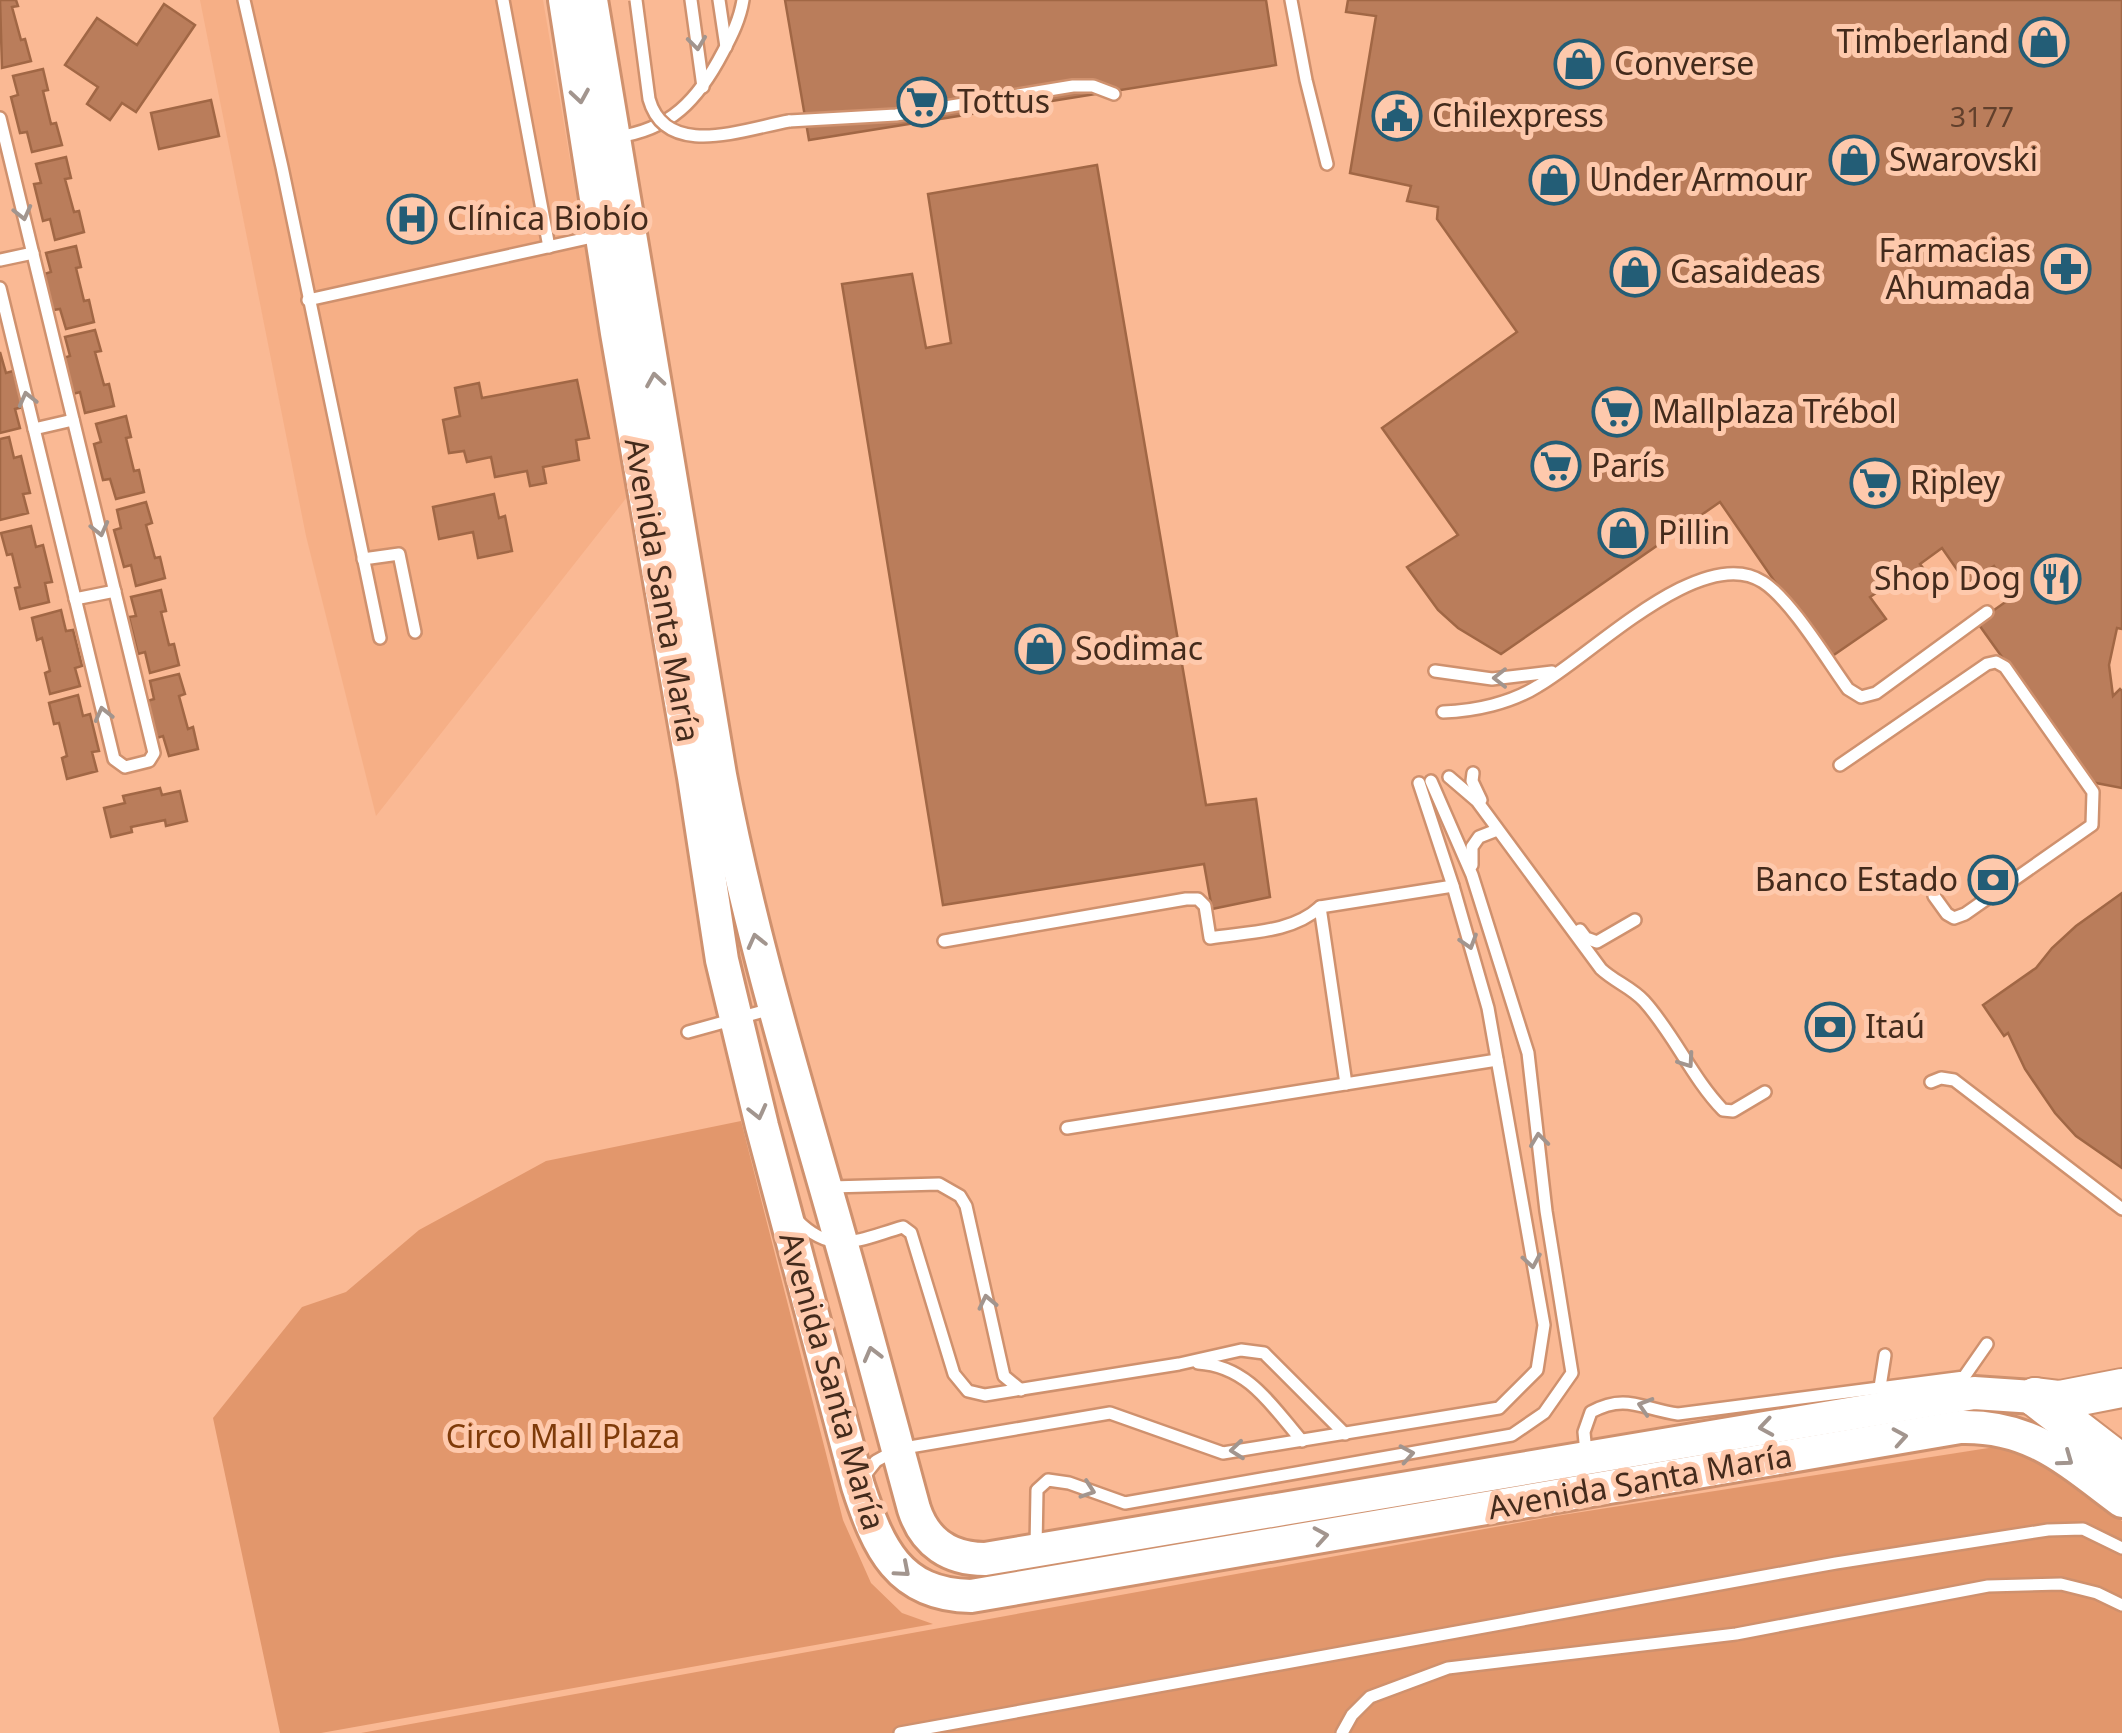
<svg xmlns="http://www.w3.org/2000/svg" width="2122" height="1733" viewBox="0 0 2122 1733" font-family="'Noto Sans',sans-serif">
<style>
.built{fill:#f6af86}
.green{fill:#e2976c}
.building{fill:#ba7d5b;stroke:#a16745;stroke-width:2.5}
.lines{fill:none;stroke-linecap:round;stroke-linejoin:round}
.service-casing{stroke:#cf916e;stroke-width:16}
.secondary-casing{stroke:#cf916e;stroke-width:38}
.primary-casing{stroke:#cf916e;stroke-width:42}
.service{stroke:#fff;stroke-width:11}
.secondary{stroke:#fff;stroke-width:32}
.primary{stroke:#fff;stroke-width:38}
.service-bridge-casing{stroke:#cf916e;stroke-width:16;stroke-linecap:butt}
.service-bridge{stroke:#fff;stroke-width:11}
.oneway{stroke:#a2958e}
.labels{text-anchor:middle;stroke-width:10;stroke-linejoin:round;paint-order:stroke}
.number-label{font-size:28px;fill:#62402c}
.poi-label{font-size:32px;fill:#442b1c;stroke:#fec9ac;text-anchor:start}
.street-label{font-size:32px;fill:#442b1c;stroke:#fec9ac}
.park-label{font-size:32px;fill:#7f3b09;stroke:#fec9ac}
</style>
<rect width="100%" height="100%" fill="#fab994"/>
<path class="built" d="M200,0H543L627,497L376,816L306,536Z"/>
<g class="green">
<path d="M741,1121L843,1520L871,1583L902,1613L933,1624L321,1733H280L213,1418L302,1307L346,1292L419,1230L546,1161Z"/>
<path d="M2014,1444L2122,1521V1733H361L1556,1516Z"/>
</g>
<g class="building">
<path d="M0,0H16L18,6L12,7L21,40L25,39L31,61L2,68Z"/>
<path d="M785,0H1266L1276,65L809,140Z"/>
<path d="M1348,0H2122V629L2117,628L2109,665L2113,696L2120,689L2122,691V788L2091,782L1977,622L2014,596L1994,566L1967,584L1942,548L1920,564L1926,572L1908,585L1902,576L1870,597L1886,619L1828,659L1720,502L1501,654L1458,628L1438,610L1407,567L1458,535L1382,428L1517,332L1437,219L1438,207L1407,201L1411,186L1350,173L1376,16L1346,12Z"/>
<path d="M164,4L195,25L136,112L122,103L110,120L87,104L98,87L65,65L97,18L137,45Z"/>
<path d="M43,69L48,90L43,91L51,124L56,123L62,145L32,152L27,132L20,133L11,97L18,95L13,76Z"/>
<path d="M211,100L219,136L159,149L151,113Z"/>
<path d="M66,157L71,178L65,179L74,212L79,211L84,232L55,240L50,219L43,221L34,184L41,183L36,164Z"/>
<path d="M1097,165L1206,805L1256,799L1270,897L1212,909L1204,864L943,905L842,284L912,274L926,348L951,343L928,194Z"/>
<path d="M76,246L81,267L76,268L84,301L89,300L94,322L66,329L60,309L53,310L44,274L51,272L46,253Z"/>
<path d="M95,330L101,351L95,352L104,385L109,384L114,406L85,413L80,392L73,394L63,358L70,356L65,337Z"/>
<path d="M0,352L6,373L13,371L23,407L15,409L20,428L0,433Z"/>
<path d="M577,380L589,438L576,440L579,460L543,467L546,483L530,486L527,471L495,477L491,457L467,462L464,451L449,453L443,420L460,416L455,388L479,383L482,398Z"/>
<path d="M126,416L131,437L126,438L134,471L139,470L144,492L116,499L110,479L103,480L94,444L101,442L96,424Z"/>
<path d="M9,437L14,458L21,456L30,493L23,494L28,513L0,520V439Z"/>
<path d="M494,494L499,518L505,516L512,551L478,558L473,532L439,539L433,507Z"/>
<path d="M146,502L152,523L146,525L155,558L160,557L165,578L136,586L131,565L124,567L114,530L121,528L117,510Z"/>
<path d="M31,526L36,547L43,545L52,582L45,583L49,602L20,609L15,588L20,587L12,554L7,555L1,533Z"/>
<path d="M161,590L166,611L161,612L169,645L174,644L179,665L150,673L145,652L138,654L129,617L136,616L131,597Z"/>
<path d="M61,610L66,631L73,630L82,666L75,668L80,686L50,694L45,673L50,671L42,638L37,640L32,618Z"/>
<path d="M179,674L185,694L179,696L188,729L193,727L198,749L169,756L163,736L157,738L147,701L154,699L150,681Z"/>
<path d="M78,695L83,716L90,714L99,751L92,752L97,771L67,779L62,758L67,756L59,723L54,724L49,703Z"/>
<path d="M160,788L162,795L180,791L187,821L166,826L165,820L131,827L132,832L111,837L104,808L125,803L123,796Z"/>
<path d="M2122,893V1168L2076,1136L2055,1113L2025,1069L2008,1033L2004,1036L1983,1005L2036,968L2052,948L2076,926Z"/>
</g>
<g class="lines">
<g class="service-casing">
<g id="service">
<path d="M244,0L282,167L380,638"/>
<path d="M503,0L549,247"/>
<path d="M691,0L703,87"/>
<path d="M719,0L726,47"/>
<path d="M1291,0L1306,80L1327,164"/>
<path d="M0,118L154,753L149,761L125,767L114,759L0,288"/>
<path d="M789,121L896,115L1073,86H1093L1114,94"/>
<path d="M616,137C670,130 698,100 723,52C732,35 740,19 743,0"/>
<path d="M0,260L33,253"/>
<path d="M308,300L597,236"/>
<path d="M34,429L73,420"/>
<path d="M363,559L399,554L415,632"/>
<path d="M75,599L115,591"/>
<path d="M1435,671L1492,679L1552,672"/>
<path d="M1443,712C1475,711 1511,703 1538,686C1591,656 1702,542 1763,582C1791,600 1827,660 1848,689L1861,697L1876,693L1987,612"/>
<path d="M1840,765L1987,664L1996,662L2005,667L2093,792L2092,825L1965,914L1954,918L1947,914L1934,896"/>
<path d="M1473,773L1472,781L1481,800"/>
<path d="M1449,777L1477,801L1601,969C1615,982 1631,987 1644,1001C1674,1034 1692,1078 1723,1110L1733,1111L1765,1092"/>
<path d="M1472,865V847L1479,837L1497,830"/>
<path d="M1320,907L1346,1084"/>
<path d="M1580,930L1586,938L1597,942L1635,920"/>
<path d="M944,941L1186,899H1198L1205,906L1210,938C1247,932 1292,933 1320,907L1453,886"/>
<path d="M688,1032L771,1009"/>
<path d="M1931,1082L1941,1078L1954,1080L2122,1209"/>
<path d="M1067,1128L1497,1060"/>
<path d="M831,1187L939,1184L960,1196L966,1206L1004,1376L1021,1390"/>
<path d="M797,1220C833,1257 860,1239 903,1227L911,1233L954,1374L968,1391L985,1395L1179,1364L1241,1350L1264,1353L1345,1434"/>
<path d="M1198,1363C1248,1366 1272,1406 1302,1441"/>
<path d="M1880,1387L1885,1355"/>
<path d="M1586,1453L1584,1432L1591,1412C1626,1393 1642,1409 1678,1414L1964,1377L1987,1344"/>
<path d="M861,1480L876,1461L898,1449L1110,1413L1223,1453L1499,1408L1537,1370L1544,1325L1488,1008L1453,886L1419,783"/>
<path d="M1036,1548L1037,1490L1048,1480L1069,1483L1125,1503L1512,1435L1544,1413L1572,1373L1546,1211L1528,1053L1472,875L1431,781"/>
<path d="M900,1733L1836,1563L2048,1530L2083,1529L2122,1548"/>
<path d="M1342,1733L1352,1715L1370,1697L1448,1668L1736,1634L1988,1586L2061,1584L2097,1593L2122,1605"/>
</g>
</g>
<g class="secondary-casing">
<g id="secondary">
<path d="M565,0L617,333L694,777L722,960L762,1126L858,1486C878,1547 898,1595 971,1596L1960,1427C2031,1425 2067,1460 2122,1501"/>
<path d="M591,0L720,775C750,935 798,1089 842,1245C867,1333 890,1421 914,1509C925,1543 950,1559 985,1559L1974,1393L2035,1397"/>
</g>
</g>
<g class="primary-casing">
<g id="primary">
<path d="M2035,1397L2122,1464"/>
<path d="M2035,1397L2060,1400L2122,1388"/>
</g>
</g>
<use href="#service" class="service"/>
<use href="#secondary" class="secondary"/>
<use href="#primary" class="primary"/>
<g class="service-bridge-casing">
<path id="service-bridge" d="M636,0L649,99C666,160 744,129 789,121"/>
</g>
<use href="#service-bridge" class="service-bridge"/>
</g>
<defs><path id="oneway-chevron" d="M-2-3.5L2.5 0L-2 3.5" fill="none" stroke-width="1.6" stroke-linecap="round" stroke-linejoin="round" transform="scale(2.5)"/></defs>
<g class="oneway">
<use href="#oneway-chevron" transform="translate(697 43) rotate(83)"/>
<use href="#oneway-chevron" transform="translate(580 96) rotate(81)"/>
<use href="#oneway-chevron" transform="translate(23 213) rotate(76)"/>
<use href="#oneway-chevron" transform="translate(655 380) rotate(-99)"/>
<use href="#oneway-chevron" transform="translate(27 399) rotate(-104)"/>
<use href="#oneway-chevron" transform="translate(100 529) rotate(76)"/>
<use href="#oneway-chevron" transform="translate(1500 678) rotate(180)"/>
<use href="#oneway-chevron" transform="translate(103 714) rotate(-104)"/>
<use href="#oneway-chevron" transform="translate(756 941) rotate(-104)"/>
<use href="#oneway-chevron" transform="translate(1469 942) rotate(73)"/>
<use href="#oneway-chevron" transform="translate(1687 1061) rotate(55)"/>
<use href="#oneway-chevron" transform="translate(758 1112) rotate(76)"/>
<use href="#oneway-chevron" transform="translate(1539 1140) rotate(-97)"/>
<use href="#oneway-chevron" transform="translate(1532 1261) rotate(80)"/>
<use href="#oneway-chevron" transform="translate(987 1302) rotate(-102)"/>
<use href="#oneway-chevron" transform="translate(872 1354) rotate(-105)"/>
<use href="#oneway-chevron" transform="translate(1645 1406) rotate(-163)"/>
<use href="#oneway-chevron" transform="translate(1766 1427) rotate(171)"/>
<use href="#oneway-chevron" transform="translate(1900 1437) rotate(-10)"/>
<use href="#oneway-chevron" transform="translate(1237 1450) rotate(174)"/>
<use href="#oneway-chevron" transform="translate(1407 1454) rotate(-10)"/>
<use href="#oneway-chevron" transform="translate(2066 1459) rotate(36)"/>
<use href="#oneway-chevron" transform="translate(1088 1490) rotate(19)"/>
<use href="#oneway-chevron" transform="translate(1321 1536) rotate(-10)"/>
<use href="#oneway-chevron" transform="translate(903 1570) rotate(41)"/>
</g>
<defs>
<g id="shop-ring" transform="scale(2.5)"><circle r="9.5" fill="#fec9ac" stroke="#235d76" stroke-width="1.5"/><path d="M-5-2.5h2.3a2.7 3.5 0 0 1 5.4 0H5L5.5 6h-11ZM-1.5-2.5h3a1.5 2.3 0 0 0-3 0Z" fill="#235d76"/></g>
<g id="supermarket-ring" transform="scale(2.5)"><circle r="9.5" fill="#fec9ac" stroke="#235d76" stroke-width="1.5"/><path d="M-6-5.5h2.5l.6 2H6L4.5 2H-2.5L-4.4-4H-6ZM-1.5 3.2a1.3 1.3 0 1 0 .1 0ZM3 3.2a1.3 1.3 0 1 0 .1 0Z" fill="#235d76"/></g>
<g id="civic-ring" transform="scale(2.5)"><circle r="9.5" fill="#fec9ac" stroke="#235d76" stroke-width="1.5"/><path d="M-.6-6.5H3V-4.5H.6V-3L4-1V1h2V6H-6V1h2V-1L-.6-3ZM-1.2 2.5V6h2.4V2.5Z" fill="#235d76"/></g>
<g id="hospital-ring" transform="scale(2.5)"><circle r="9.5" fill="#fec9ac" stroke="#235d76" stroke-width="1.5"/><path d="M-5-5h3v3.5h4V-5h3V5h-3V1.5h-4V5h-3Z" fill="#235d76"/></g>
<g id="pharmacy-ring" transform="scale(2.5)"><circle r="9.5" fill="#fec9ac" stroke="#235d76" stroke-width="1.5"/><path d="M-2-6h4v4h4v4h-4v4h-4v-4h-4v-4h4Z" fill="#235d76"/></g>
<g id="restaurant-ring" transform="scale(2.5)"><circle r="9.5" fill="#fec9ac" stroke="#235d76" stroke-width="1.5"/><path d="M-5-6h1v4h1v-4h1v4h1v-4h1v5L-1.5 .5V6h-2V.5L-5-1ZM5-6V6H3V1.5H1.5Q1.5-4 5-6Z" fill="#235d76"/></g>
<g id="bank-ring" transform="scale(2.5)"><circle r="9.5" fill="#fec9ac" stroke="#235d76" stroke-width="1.5"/><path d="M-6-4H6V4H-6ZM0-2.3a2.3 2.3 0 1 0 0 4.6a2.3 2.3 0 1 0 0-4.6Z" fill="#235d76"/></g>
</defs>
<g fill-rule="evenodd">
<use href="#shop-ring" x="2044" y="42"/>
<use href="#shop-ring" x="1579" y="64"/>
<use href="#supermarket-ring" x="922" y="102"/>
<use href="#civic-ring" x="1397" y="116"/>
<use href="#shop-ring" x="1854" y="160"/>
<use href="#shop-ring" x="1554" y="180"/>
<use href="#hospital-ring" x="412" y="219"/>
<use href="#pharmacy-ring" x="2066" y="269"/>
<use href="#shop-ring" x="1635" y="272"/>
<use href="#supermarket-ring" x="1617" y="412"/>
<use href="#supermarket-ring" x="1556" y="466"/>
<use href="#supermarket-ring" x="1875" y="483"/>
<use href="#shop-ring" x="1623" y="533"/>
<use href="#restaurant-ring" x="2056" y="579"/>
<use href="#shop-ring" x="1040" y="649"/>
<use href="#bank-ring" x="1993" y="880"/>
<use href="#bank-ring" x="1830" y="1027"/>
</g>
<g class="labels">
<g class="number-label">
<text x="1982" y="127">3177</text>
</g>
<g class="poi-label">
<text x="2009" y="53" text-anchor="end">Timberland</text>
<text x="1614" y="75">Converse</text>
<text x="957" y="113">Tottus</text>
<text x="1432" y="127">Chilexpress</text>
<text x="1889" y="171">Swarovski</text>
<text x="1589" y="191">Under Armour</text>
<text x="447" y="230">Clínica Biobío</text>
<text x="2031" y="262" text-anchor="end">Farmacias<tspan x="2031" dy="37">Ahumada</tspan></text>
<text x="1670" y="283">Casaideas</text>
<text x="1652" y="423">Mallplaza Trébol</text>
<text x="1591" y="477">París</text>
<text x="1910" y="494">Ripley</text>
<text x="1658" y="544">Pillin</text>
<text x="2021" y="590" text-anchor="end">Shop Dog</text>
<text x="1075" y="660">Sodimac</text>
<text x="1958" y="891" text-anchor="end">Banco Estado</text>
<text x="1865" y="1038">Itaú</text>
</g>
<g class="street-label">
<text transform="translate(662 590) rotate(80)" y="11">Avenida Santa María</text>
<text transform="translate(832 1381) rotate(74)" y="11">Avenida Santa María</text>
<text transform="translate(1640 1482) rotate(-10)" y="11">Avenida Santa María</text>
</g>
<g class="park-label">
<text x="563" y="1448">Circo Mall Plaza</text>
</g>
</g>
</svg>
